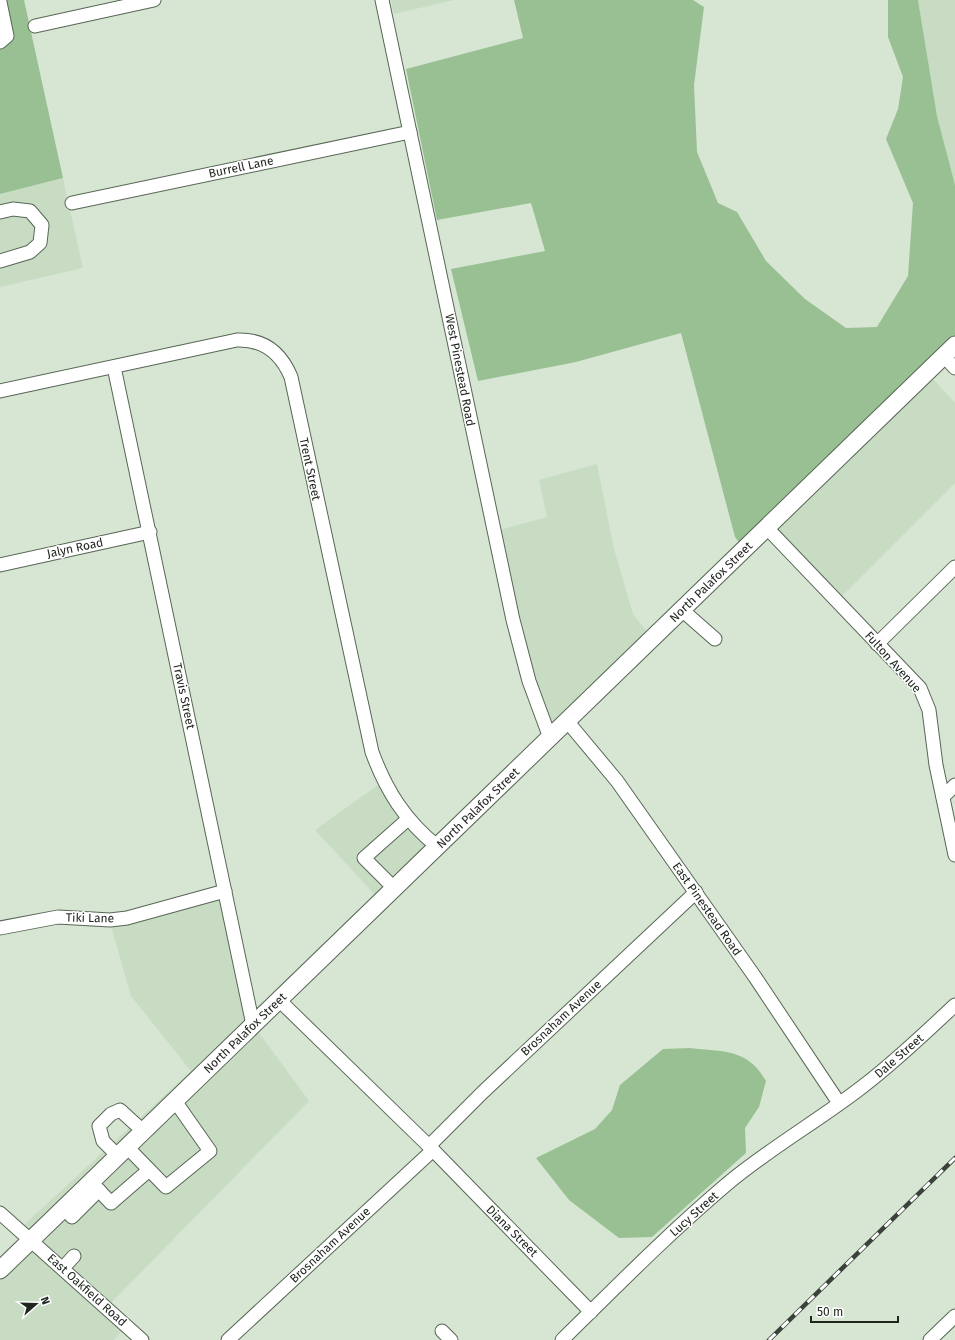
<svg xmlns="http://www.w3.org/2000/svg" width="955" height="1340" viewBox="0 0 955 1340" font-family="'Fira Sans',sans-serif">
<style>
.built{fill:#c7dcc3}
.green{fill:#99c093}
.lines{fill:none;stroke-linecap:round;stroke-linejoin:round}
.minor-casing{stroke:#586656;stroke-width:15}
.major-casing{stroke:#586656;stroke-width:19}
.minor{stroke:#fff;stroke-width:13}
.major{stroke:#fff;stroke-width:17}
.rail-casing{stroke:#3a4239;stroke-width:4.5}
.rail{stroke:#fff;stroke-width:3;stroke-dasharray:9;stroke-linecap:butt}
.labels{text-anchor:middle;stroke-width:3;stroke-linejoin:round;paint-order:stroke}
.street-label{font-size:12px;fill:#20261f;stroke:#fff}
</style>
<rect width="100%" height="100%" fill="#d6e6d3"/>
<g class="built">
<path d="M391,0H454L394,14Z"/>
<path d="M918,0H955V185L937,116Z"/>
<path d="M63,178L67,198L65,199L67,210H70L83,268L0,287V194Z"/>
<path d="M931,377L955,403V483L841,597L776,528Z"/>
<path d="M597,464L614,549L633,614L649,634L553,726L535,678L520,618L500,530L547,517L539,480Z"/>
<path d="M378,785L399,818L429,847L377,897L315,830Z"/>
<path d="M220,899L246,1023L31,1231L24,1225L191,1071L131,996L111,926Z"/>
<path d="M257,1030L309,1101L111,1303L40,1239Z"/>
<path d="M31,1248L122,1331L114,1340H0V1278Z"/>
</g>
<g class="green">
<path d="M6,0H24L63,178L0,194V40L11,36Z"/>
<path d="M514,0H693L704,7L694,85L697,152L718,203L737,212L766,261L805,299L846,328L877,327L908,276L913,203L886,139L898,109L903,77L888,37V0H918L937,116L955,185V337L741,545L735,537L681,333L576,362L478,381L451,269L545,251L531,203L437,220L406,69L523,38Z"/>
<path d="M690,1048C724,1052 747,1048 766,1081L759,1107L745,1128L746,1153L652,1237L619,1238L569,1200L536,1158L595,1129L612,1110L620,1085L663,1049Z"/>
</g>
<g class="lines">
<g class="minor-casing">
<g id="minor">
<path d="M382,0L513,620L529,681L550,738"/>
<path d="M0,2L7,36L0,42"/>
<path d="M35,26L154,0"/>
<path d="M72,203L410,132"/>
<path d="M0,212L13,209L30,211L42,225L40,243L30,252L0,261"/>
<path d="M944,356L955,368"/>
<path d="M114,367L253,1025"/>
<path d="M0,391L237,340C264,339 281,353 291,377L372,752C386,790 405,821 438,847"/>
<path d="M767,528L920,688L929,710L936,765L955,855"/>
<path d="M0,565L150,532"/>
<path d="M682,610L715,639"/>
<path d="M877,644L955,567"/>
<path d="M567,721L617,781L755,977L839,1103"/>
<path d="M943,797L955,785"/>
<path d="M395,889L364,858L408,819"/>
<path d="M0,928L58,917L110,920L127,918L225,891"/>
<path d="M279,1000L433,1150L591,1312"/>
<path d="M429,1146L483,1092L696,892"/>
<path d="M127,1147L166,1187L210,1151L175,1101"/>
<path d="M118,1156L103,1141L99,1126L111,1114L120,1110L143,1131"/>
<path d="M91,1182L111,1203L149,1170"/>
<path d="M64,1208L72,1217L99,1190"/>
<path d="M0,1213L142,1340"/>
<path d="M63,1268L74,1256"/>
<path d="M442,1331L451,1340"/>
<path d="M228,1340L433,1150"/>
<path d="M562,1340C616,1287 669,1233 727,1184C770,1148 818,1121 862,1087C895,1062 925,1033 955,1005"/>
<path d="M930,1340L955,1316"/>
</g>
</g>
<g class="major-casing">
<path id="major" d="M0,1270L955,345"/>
</g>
<use href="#minor" class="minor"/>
<use href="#major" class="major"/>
<g class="rail-casing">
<path id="rail" d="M769,1340L955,1158"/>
</g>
<use href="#rail" class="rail"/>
</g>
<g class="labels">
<g class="street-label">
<text transform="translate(241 167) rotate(-12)" y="4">Burrell Lane</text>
<text transform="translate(460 370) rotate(79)" y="4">West Pinestead Road</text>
<text transform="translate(310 469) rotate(78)" y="4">Trent Street</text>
<text transform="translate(75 548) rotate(-12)" y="4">Jalyn Road</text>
<text transform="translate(711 582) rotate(-44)" y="4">North Palafox Street</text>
<text transform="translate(893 662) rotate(48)" y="4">Fulton Avenue</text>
<text transform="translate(184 696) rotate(78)" y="4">Travis Street</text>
<text transform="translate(478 808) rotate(-44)" y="4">North Palafox Street</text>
<text transform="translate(707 909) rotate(55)" y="4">East Pinestead Road</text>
<text transform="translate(90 918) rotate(1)" y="4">Tiki Lane</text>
<text transform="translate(561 1018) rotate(-43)" y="4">Brosnaham Avenue</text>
<text transform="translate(245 1033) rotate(-44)" y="4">North Palafox Street</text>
<text transform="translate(899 1056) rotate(-41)" y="4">Dale Street</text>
<text transform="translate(694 1214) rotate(-42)" y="4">Lucy Street</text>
<text transform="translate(512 1231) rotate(45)" y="4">Diana Street</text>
<text transform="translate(330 1245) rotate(-43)" y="4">Brosnaham Avenue</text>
<text transform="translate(87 1290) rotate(42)" y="4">East Oakfield Road</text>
</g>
</g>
<g transform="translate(36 1304) rotate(70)" stroke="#ffffff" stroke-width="3" paint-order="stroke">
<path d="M0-3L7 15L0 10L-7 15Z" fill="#20261f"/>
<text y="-6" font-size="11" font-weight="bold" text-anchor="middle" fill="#20261f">N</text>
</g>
<path d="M811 1316v6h87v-6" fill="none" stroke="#20261f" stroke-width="2"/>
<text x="817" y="1316" font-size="12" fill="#20261f" stroke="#ffffff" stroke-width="3" paint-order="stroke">50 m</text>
</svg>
